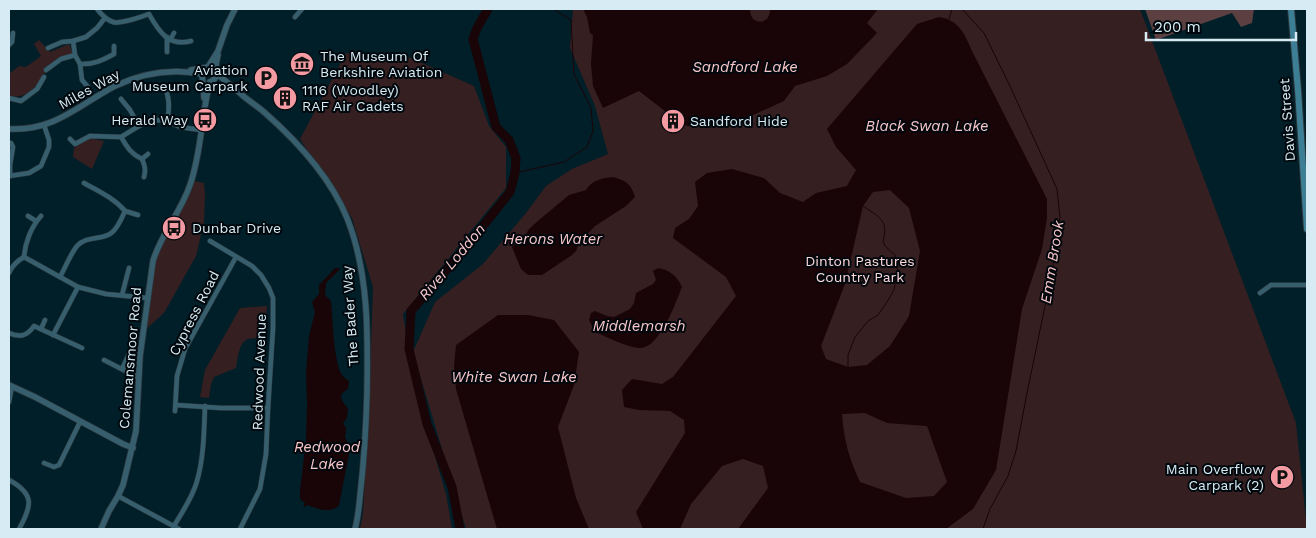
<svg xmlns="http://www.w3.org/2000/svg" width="1316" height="538" viewBox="0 0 1316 538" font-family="'Work Sans',sans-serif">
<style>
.green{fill:#361f21}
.forest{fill:#5b3f41}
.water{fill:#190407;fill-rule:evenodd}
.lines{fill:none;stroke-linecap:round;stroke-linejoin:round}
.stream{stroke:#190407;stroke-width:1}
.river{stroke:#190407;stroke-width:9}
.minor-casing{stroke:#2b353c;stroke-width:5.5}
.tertiary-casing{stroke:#2b353c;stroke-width:7}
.secondary-casing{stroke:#2b353c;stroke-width:8}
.minor{stroke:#375e6c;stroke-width:4.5}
.tertiary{stroke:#375e6c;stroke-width:5.5}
.secondary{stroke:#3c7e93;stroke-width:6}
.labels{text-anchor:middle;stroke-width:4;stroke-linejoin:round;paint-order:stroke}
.poi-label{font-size:14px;fill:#d6ebf3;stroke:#00080d;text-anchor:start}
.street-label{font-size:14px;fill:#d6ebf3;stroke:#00080d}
.park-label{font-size:14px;fill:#fed9db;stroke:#00080d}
.water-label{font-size:15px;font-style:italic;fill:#f8c7ca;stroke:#00080d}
</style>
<rect width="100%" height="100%" fill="#011f28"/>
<g class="green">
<path d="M573,9H1140L1296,423L1307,529H466L413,352L435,302L483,264L526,213L546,186L572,169L608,154L595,106L570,48Z"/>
<path d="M39,40L50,52L69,44L73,54C68,57 52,63 48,67C47,68 45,73 44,74C36,87 25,101 9,95V74L19,66L26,67L41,56L34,44Z"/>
<path d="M346,53L404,55L474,86L489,126L506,147V188L403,314L414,385L446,494L452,529H360L363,514L370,381L373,287L352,218L300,139Z"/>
<path d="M88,138L104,141L92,169L73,157L74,148Z"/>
<path d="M194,181L204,183L205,195L204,222L196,256L164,313L146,329L155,259Z"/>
<path d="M267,306L265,338C260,338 253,338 248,339C238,343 238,359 236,368L214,377L211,384L209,398L200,397L205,370L240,308Z"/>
</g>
<path class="forest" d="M1145,9H1254L1252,23L1241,27L1232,13L1156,40Z"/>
<g class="water">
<path d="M583,9H750C749,26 771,26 770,9H878L867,23L877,33L847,64L827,76L795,86L784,101L729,126L707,120L693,127L683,125L639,91L603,108L593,86L591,64L593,35L590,33L587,17Z"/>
<path d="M939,17C958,20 964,32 971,49L1047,199V218L1042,249L1022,309L996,470L973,509L946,529H738L768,488L763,466L743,459L722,466L691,504L680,529H643L636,512L685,433L684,420L670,411L639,410L624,407L622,390L632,379L662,384L673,377L736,296L726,277L673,238L675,228L689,219L698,206L695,182L707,173L732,169L764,178L780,193L803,202L816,193L847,186L856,170L836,147L827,129L917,24ZM890,190L909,208L920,251L909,316L890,346L867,365L848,367L826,359L821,346L845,284L863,206L873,192ZM865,413L887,423L927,426L947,482L934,496L906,498L860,482C849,458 844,441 842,414Z"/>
<path d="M613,177C627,181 631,184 635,197L626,206L595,226L579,243L576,251L572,255L542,275H528L521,269L512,247L523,239L529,229L539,220L569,195L586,190C592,180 602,178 613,177Z"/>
<path d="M335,268H339L340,269L326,283L325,295L331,301C333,323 333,349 339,369C341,375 344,378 349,381L348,389C336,396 342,400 348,409L347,418L343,423L346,428L345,437L350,449L349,454L339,505C331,514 318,509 307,505L305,507H303L305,503L300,499V491L306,440L307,403L306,373L309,336L315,312L312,302L319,294V285Z"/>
<path d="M658,268C670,270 677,276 682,287C676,302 659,350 639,348C626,347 607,337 595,332L589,320L591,313L595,311L607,316L614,317L630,309L634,303L636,293L653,284L656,280L653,271Z"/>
<path d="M498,315H528L554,320L579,352L574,385L558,427L576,498L589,529H497L456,389L454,367L456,345Z"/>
</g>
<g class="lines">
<g class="stream">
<path d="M962,9L984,33L1009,84L1057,189L1060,217L1052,272L1026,398L1016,451L1008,476L990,509L983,529"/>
<path d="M949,19L952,9"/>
<path d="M515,173L564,162L587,147L593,131L591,108L574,74L571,20L553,9"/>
<path d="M848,367V355L855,337L868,321L878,315L887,302L894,290L896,278L900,274L895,264V255L885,246L883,241C889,220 879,217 863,206"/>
</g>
<path class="river" d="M460,529L452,487L427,424L409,349L411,311L475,236L510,192L515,173L516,158L509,140L496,127L473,39L477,28L488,9"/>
<g class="minor-casing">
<g id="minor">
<path d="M97,9C101,14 106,20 113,22C120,24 141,17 149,14C159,32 169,47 191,41"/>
<path d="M295,17L302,9"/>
<path d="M167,37V52"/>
<path d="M170,40L174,33"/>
<path d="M73,41L75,55L80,64C93,65 103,60 114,54V46"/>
<path d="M9,45L12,42L13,33"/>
<path d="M48,48L62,42L73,41L86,37L97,28L105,18"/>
<path d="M80,64L82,80L88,87"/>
<path d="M46,70L61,59L75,55"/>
<path d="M164,86C170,97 170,108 167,121"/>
<path d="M9,98L21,101L37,89L44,77"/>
<path d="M121,99L130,110L139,126"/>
<path d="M121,137C127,147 131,154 142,159L148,154"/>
<path d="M70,139L75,144L90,136L121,137L139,126L149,122L157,120L167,121L180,127L201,130"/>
<path d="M142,159C145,166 146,170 144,177"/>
<path d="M9,176L29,173L41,166L49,147V140L44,125"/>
<path d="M10,176V165L13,147L11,143"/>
<path d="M125,211L138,215"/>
<path d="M28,216L36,221"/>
<path d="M210,241L252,266L261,275L269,288L273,298V328L268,408L266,454L260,489L240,529"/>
<path d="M24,257C25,243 31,227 41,216"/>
<path d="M9,273C12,266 17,261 24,257L78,287L106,294L147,298"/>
<path d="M60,277C65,268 71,253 77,246C86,236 100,240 110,234C117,230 122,218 125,211C114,198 98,191 84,183"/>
<path d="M1260,293L1271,285H1307"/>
<path d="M122,295L129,268"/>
<path d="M41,329L45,320"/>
<path d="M9,333C20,338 27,336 34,326L82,348"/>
<path d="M53,335L78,287"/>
<path d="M104,360L139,378"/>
<path d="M122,369L130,352"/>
<path d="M9,402L12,386"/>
<path d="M176,405L221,408H268"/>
<path d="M175,411L177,376L185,349L236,257"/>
<path d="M44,463L54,467L59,465L80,422"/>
<path d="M9,480C35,494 32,506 19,529"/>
<path d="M118,496L179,529"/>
<path d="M174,526C182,512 193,497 197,481C204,457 204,430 205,406"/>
</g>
</g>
<g class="tertiary-casing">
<g id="tertiary">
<path d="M208,67L218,51L227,25L235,9"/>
<path d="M191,70L209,67L216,70"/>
<path d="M202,73L204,98"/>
<path d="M217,74C225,80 232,87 240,93C247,100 256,105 264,112C297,141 330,176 347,218C369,273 368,335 367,394C366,428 364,462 360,496C359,507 358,518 355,529"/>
<path d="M210,82C218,78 216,75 216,68C216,63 217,59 218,55"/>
<path d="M9,129C55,131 77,106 115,86C142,73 172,68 202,74"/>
<path d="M9,385L35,397L123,444L133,448"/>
<path d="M101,529L109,511L118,496L123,485L136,431L140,356L153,261C161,234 181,212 190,185C202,151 201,115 210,82"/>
</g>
</g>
<g class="secondary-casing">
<path id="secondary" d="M1291,9L1298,90L1307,229"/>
</g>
<use href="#minor" class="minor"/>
<use href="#tertiary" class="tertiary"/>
<use href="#secondary" class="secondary"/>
</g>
<defs>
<g id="museum-disc" transform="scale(1.25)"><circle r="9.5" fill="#f49aa2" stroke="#00080d"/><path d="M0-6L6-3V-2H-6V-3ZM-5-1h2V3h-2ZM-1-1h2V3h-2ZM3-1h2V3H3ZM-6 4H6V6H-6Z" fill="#111"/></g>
<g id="parking-disc" transform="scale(1.25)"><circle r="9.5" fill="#f49aa2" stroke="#00080d"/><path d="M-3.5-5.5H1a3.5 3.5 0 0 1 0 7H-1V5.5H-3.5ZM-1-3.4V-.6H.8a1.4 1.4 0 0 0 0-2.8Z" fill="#111"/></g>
<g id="building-disc" transform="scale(1.25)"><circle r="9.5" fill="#f49aa2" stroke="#00080d"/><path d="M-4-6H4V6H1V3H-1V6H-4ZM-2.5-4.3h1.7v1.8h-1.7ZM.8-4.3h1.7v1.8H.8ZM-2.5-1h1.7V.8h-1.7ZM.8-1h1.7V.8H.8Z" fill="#111"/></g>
<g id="bus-disc" transform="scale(1.25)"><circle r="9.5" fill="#f49aa2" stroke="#00080d"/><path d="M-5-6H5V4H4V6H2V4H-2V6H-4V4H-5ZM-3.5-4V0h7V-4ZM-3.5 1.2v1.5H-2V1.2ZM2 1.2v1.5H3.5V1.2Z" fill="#111"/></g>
</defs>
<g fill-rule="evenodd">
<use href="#museum-disc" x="302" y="64"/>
<use href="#parking-disc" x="266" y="78"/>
<use href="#building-disc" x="285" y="98"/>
<use href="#bus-disc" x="205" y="120"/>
<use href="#building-disc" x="673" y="121"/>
<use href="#bus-disc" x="174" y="228"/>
<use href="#parking-disc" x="1282" y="477"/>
</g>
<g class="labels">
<g class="poi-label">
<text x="320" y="61">The Museum Of<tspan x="320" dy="16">Berkshire Aviation</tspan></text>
<text x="248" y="75" text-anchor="end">Aviation<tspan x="248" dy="16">Museum Carpark</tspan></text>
<text x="302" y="95">1116 (Woodley)<tspan x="302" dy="16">RAF Air Cadets</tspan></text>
<text x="188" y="125" text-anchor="end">Herald Way</text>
<text x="690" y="126">Sandford Hide</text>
<text x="192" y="233">Dunbar Drive</text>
<text x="1264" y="474" text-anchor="end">Main Overflow<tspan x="1264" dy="16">Carpark (2)</tspan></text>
</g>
<g class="street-label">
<text transform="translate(89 89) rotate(-29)" y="5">Miles Way</text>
<text transform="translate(1287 120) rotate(-94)" y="5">Davis Street</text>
<text transform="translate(194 313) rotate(-63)" y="5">Cypress Road</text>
<text transform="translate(350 316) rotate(-94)" y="5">The Bader Way</text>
<text transform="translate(130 358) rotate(-85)" y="5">Colemansmoor Road</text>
<text transform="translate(259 372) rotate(-88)" y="5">Redwood Avenue</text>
</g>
<g class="park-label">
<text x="860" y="266">Dinton Pastures<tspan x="860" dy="16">Country Park</tspan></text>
</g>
<g class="water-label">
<text x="745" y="72">Sandford Lake</text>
<text x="927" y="131">Black Swan Lake</text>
<text x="553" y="244">Herons Water</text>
<text transform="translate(452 262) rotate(-50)" y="5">River Loddon</text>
<text transform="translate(1052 262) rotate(-81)" y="5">Emm Brook</text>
<text x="639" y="331">Middlemarsh</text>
<text x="514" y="382">White Swan Lake</text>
<text x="327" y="452">Redwood<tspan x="327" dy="17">Lake</tspan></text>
</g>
</g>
<rect width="1316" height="538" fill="none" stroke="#d6ebf3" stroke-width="20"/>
<path d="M1146 32v8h150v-8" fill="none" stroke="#d6ebf3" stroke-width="2.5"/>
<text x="1154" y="32" font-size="15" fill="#d6ebf3" stroke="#00080d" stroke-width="4" paint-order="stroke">200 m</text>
</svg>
